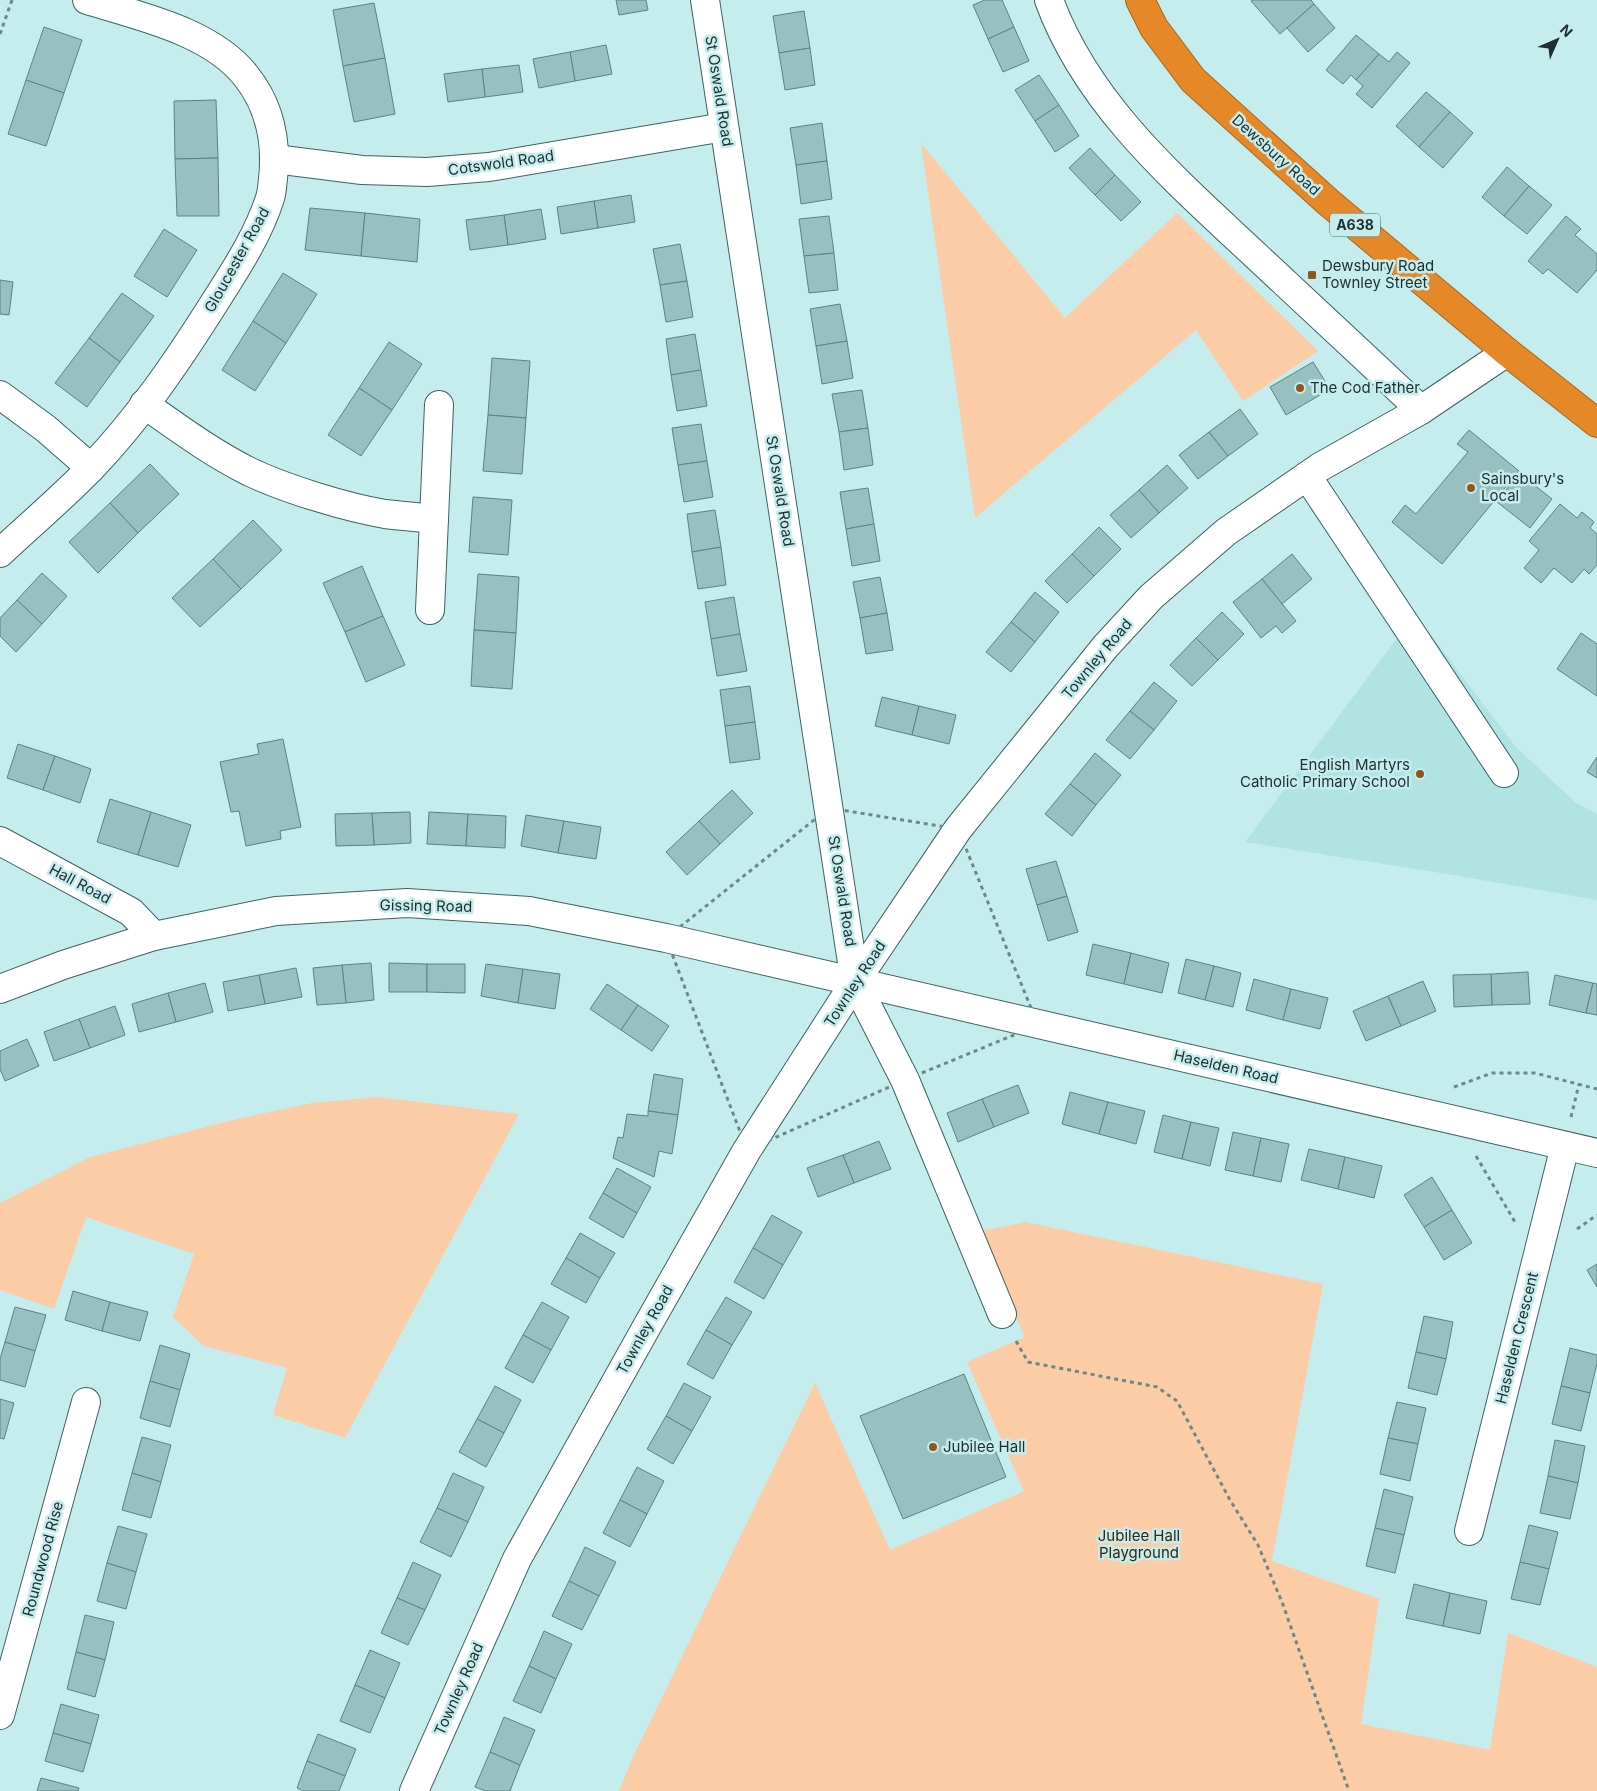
<svg xmlns="http://www.w3.org/2000/svg" width="1597" height="1791" viewBox="0 0 1597 1791" font-family="Inter,sans-serif">
<style>
.built{fill:#b1e3e3}
.green{fill:#fbcca6}
.building{fill:#99c0c0;stroke:#5d8282}
.lines{fill:none;stroke-linecap:round;stroke-linejoin:round}
.minor-casing{stroke:#3e6262;stroke-width:30}
.highway-casing{stroke:#a0682a;stroke-width:30}
.path{stroke:#6d8888;stroke-width:3;stroke-dasharray:4 4;stroke-linecap:butt}
.minor{stroke:#fff;stroke-width:28}
.highway{stroke:#e68828;stroke-width:28}
.poi-dot{fill:#935619;stroke:#c5eded;stroke-width:2}
.labels{text-anchor:middle;stroke-width:5;stroke-linejoin:round;paint-order:stroke}
.shield{fill:#c5eded;stroke:#516767;stroke-width:1}
.shield-label{font-size:14px;font-weight:bold;fill:#1f2e2e}
.street-label{font-size:15px;fill:#1f2e2e;stroke:#c5eded}
.poi-label{font-size:15px;fill:#1f2e2e;stroke:#c5eded;text-anchor:start}
.park-label{font-size:15px;fill:#402205;stroke:#c5eded}
</style>
<rect width="100%" height="100%" fill="#c5eded"/>
<path class="built" d="M1415,614L1516,747L1575,802L1597,814V900L1453,875L1245,842Z"/>
<g class="green">
<path d="M921,143L1065,318L1177,213L1318,351L1243,401L1196,330L975,518Z"/>
<path d="M378,1097L519,1114L345,1438L273,1415L287,1368L204,1346L173,1317L194,1254L86,1217L54,1309L0,1290V1203L90,1157L237,1119L312,1103Z"/>
<path d="M1025,1222L1323,1284L1272,1561L1379,1599L1361,1724L1490,1750L1508,1633L1597,1667V1791H619L633,1757L815,1383L890,1550L1024,1491L967,1362L1025,1337L977,1232Z"/>
</g>
<g class="building">
<path d="M616,0H646L648,10L619,15Z"/>
<path d="M985,0H1002L1014,27L988,39L973,5Z"/>
<path d="M1252,0H1311L1314,4L1280,34L1251,1Z"/>
<path d="M374,3L385,58L343,66L333,10Z"/>
<path d="M1314,4L1335,28L1308,52L1287,28Z"/>
<path d="M804,11L810,48L779,53L773,16Z"/>
<path d="M44,27L82,40L64,93L26,80Z"/>
<path d="M1014,27L1029,61L1003,72L988,39Z"/>
<path d="M1356,35L1379,54L1356,80L1351,75L1343,84L1326,70Z"/>
<path d="M606,45L612,74L575,81L570,52Z"/>
<path d="M810,48L815,85L785,90L779,53Z"/>
<path d="M570,52L575,81L539,88L533,59Z"/>
<path d="M1397,52L1410,63L1372,108L1356,94L1363,86L1356,80L1379,54L1389,62Z"/>
<path d="M385,58L395,114L354,122L343,66Z"/>
<path d="M519,65L523,92L485,97L482,69Z"/>
<path d="M482,69L485,97L448,102L444,74Z"/>
<path d="M1039,75L1059,105L1035,121L1015,90Z"/>
<path d="M26,80L64,93L46,146L8,134Z"/>
<path d="M1426,92L1450,112L1419,147L1396,126Z"/>
<path d="M216,100L218,158L175,159L174,101Z"/>
<path d="M1059,105L1079,136L1055,152L1035,121Z"/>
<path d="M1450,112L1473,133L1443,168L1419,147Z"/>
<path d="M822,123L827,161L796,165L790,128Z"/>
<path d="M1090,148L1115,175L1095,195L1069,168Z"/>
<path d="M218,158L219,216H177L175,159Z"/>
<path d="M827,161L832,199L801,204L796,165Z"/>
<path d="M1507,167L1529,186L1504,216L1482,197Z"/>
<path d="M1115,175L1141,202L1121,221L1095,195Z"/>
<path d="M1529,186L1552,205L1527,234L1504,216Z"/>
<path d="M631,195L635,222L598,228L594,201Z"/>
<path d="M594,201L598,228L561,234L557,207Z"/>
<path d="M310,208L365,213L361,256L305,250Z"/>
<path d="M541,209L546,239L508,245L504,215Z"/>
<path d="M365,213L420,219L417,262L361,256Z"/>
<path d="M504,215L508,245L470,250L466,220Z"/>
<path d="M829,216L834,253L804,256L799,219Z"/>
<path d="M1566,216L1581,229L1575,235L1597,254V270L1577,293L1548,269L1543,274L1528,261Z"/>
<path d="M164,229L197,250L167,297L134,276Z"/>
<path d="M680,244L687,281L660,285L653,249Z"/>
<path d="M834,253L838,290L809,293L804,256Z"/>
<path d="M283,273L317,294L286,343L253,321Z"/>
<path d="M0,280L13,282L9,315L0,314Z"/>
<path d="M687,281L693,317L666,322L660,285Z"/>
<path d="M122,293L154,316L120,362L89,338Z"/>
<path d="M840,304L847,341L816,346L810,309Z"/>
<path d="M253,321L286,343L255,391L222,370Z"/>
<path d="M695,334L701,370L671,375L666,339Z"/>
<path d="M89,338L120,362L87,407L55,383Z"/>
<path d="M847,341L853,378L822,384L816,346Z"/>
<path d="M389,342L422,364L392,410L359,388Z"/>
<path d="M492,358L530,361L526,418L488,415Z"/>
<path d="M1313,362L1330,389L1286,415L1270,387Z"/>
<path d="M701,370L707,406L677,411L671,375Z"/>
<path d="M359,388L392,410L361,456L328,435Z"/>
<path d="M862,390L868,428L839,432L832,394Z"/>
<path d="M1240,409L1258,434L1228,456L1209,432Z"/>
<path d="M488,415L526,418L522,474L483,471Z"/>
<path d="M701,424L707,461L678,465L672,428Z"/>
<path d="M868,428L873,465L844,470L839,432Z"/>
<path d="M1469,430L1519,471L1442,564L1392,522L1405,505L1416,514L1468,452L1457,444Z"/>
<path d="M1209,432L1228,456L1198,479L1179,455Z"/>
<path d="M707,461L713,497L684,502L678,465Z"/>
<path d="M150,464L179,494L138,533L110,503Z"/>
<path d="M1167,465L1188,488L1159,513L1139,490Z"/>
<path d="M1519,473L1552,499L1530,528L1497,502Z"/>
<path d="M868,488L874,524L846,529L840,492Z"/>
<path d="M1139,490L1159,513L1131,538L1110,515Z"/>
<path d="M473,497L512,500L508,555L469,552Z"/>
<path d="M110,503L138,533L98,573L69,542Z"/>
<path d="M1560,504L1577,518L1582,512L1594,522L1590,528L1597,534V565L1589,574L1584,569L1572,583L1554,568L1541,583L1524,568L1539,550L1529,541Z"/>
<path d="M715,510L721,547L692,552L687,514Z"/>
<path d="M253,520L282,550L241,589L213,559Z"/>
<path d="M874,524L880,561L852,566L846,529Z"/>
<path d="M1099,527L1121,549L1094,576L1072,554Z"/>
<path d="M721,547L726,585L698,589L692,552Z"/>
<path d="M1072,554L1094,576L1067,603L1045,581Z"/>
<path d="M1292,554L1312,579L1282,604L1262,579Z"/>
<path d="M213,559L241,589L200,627L172,598Z"/>
<path d="M362,566L383,616L345,632L323,583Z"/>
<path d="M42,573L67,596L42,624L17,600Z"/>
<path d="M478,574L519,577L516,633L474,630Z"/>
<path d="M880,577L887,613L860,618L853,582Z"/>
<path d="M1262,579L1296,621L1282,633L1276,626L1261,638L1233,602Z"/>
<path d="M1035,592L1059,612L1035,642L1011,622Z"/>
<path d="M734,597L740,634L711,639L705,602Z"/>
<path d="M17,600L42,624L16,652L0,636V618Z"/>
<path d="M1222,612L1244,634L1218,660L1196,638Z"/>
<path d="M887,613L893,650L866,654L860,618Z"/>
<path d="M383,616L405,665L366,682L345,632Z"/>
<path d="M1011,622L1035,642L1011,672L986,652Z"/>
<path d="M474,630L516,633L512,689L471,686Z"/>
<path d="M1581,633L1597,644V696L1557,669Z"/>
<path d="M740,634L747,671L717,676L711,639Z"/>
<path d="M1196,638L1218,660L1192,686L1170,665Z"/>
<path d="M1154,682L1177,701L1154,730L1130,711Z"/>
<path d="M750,686L755,722L725,726L720,690Z"/>
<path d="M882,697L919,706L912,735L875,726Z"/>
<path d="M919,706L956,715L949,744L912,735Z"/>
<path d="M1130,711L1154,730L1130,759L1106,740Z"/>
<path d="M755,722L760,759L730,763L725,726Z"/>
<path d="M283,739L301,827L280,831L281,839L246,846L239,811L231,812L220,762L259,754L257,744Z"/>
<path d="M18,744L55,756L43,790L7,778Z"/>
<path d="M1095,753L1121,775L1096,805L1070,784Z"/>
<path d="M55,756L91,769L80,803L43,790Z"/>
<path d="M1597,757V778L1587,772Z"/>
<path d="M1070,784L1096,805L1072,836L1045,814Z"/>
<path d="M732,790L753,813L720,844L699,821Z"/>
<path d="M110,799L151,812L138,855L97,842Z"/>
<path d="M151,812L191,825L178,867L138,855Z"/>
<path d="M410,812L411,843L374,845L372,813Z"/>
<path d="M429,812L468,814L466,846L427,844Z"/>
<path d="M372,813L374,845L336,846L335,814Z"/>
<path d="M468,814L506,816L505,848L466,846Z"/>
<path d="M526,815L564,821L558,853L521,846Z"/>
<path d="M564,821L601,827L596,859L558,853Z"/>
<path d="M699,821L720,844L687,875L666,852Z"/>
<path d="M1056,861L1067,896L1037,905L1026,869Z"/>
<path d="M1067,896L1078,932L1048,941L1037,905Z"/>
<path d="M1093,944L1131,953L1124,984L1086,975Z"/>
<path d="M1131,953L1169,963L1162,993L1124,984Z"/>
<path d="M1186,959L1214,966L1205,1000L1178,993Z"/>
<path d="M371,963L374,1000L346,1003L342,965Z"/>
<path d="M389,963L427,964V992H389Z"/>
<path d="M427,964H465V993L427,992Z"/>
<path d="M486,964L523,969L518,1003L481,996Z"/>
<path d="M342,965L346,1003L317,1005L313,968Z"/>
<path d="M1214,966L1241,973L1233,1007L1205,1000Z"/>
<path d="M296,968L302,997L265,1004L259,975Z"/>
<path d="M523,969L560,974L555,1009L518,1003Z"/>
<path d="M1528,972L1530,1004L1492,1005L1491,974Z"/>
<path d="M1491,974L1492,1005L1454,1007L1453,975Z"/>
<path d="M259,975L265,1004L228,1011L223,982Z"/>
<path d="M1555,975L1593,983L1586,1013L1549,1005Z"/>
<path d="M1254,979L1291,989L1283,1020L1246,1010Z"/>
<path d="M1423,981L1436,1011L1401,1026L1388,996Z"/>
<path d="M205,983L213,1012L176,1022L168,993Z"/>
<path d="M1593,983L1597,984V1015L1586,1013Z"/>
<path d="M607,984L638,1005L621,1030L590,1009Z"/>
<path d="M1291,989L1328,998L1320,1029L1283,1020Z"/>
<path d="M168,993L176,1022L139,1032L132,1004Z"/>
<path d="M1388,996L1401,1026L1366,1041L1353,1011Z"/>
<path d="M638,1005L669,1026L652,1051L621,1030Z"/>
<path d="M115,1006L125,1035L90,1048L79,1019Z"/>
<path d="M79,1019L90,1048L54,1061L44,1032Z"/>
<path d="M27,1039L39,1066L5,1081L0,1069V1051Z"/>
<path d="M654,1074L683,1079L678,1115L648,1111Z"/>
<path d="M1018,1085L1029,1113L994,1127L982,1099Z"/>
<path d="M1070,1092L1108,1102L1099,1134L1062,1124Z"/>
<path d="M982,1099L994,1127L958,1142L947,1113Z"/>
<path d="M1108,1102L1145,1111L1136,1144L1099,1134Z"/>
<path d="M648,1111L678,1115L672,1154L659,1151L654,1177L613,1158L618,1137L623,1138L627,1114L648,1116Z"/>
<path d="M1163,1115L1191,1122L1182,1159L1154,1152Z"/>
<path d="M1191,1122L1219,1128L1210,1166L1182,1159Z"/>
<path d="M1233,1132L1261,1138L1253,1176L1225,1170Z"/>
<path d="M1261,1138L1289,1144L1281,1182L1253,1176Z"/>
<path d="M879,1141L891,1169L854,1183L843,1155Z"/>
<path d="M1309,1149L1345,1157L1338,1189L1301,1180Z"/>
<path d="M843,1155L854,1183L818,1197L807,1168Z"/>
<path d="M1345,1157L1382,1166L1374,1198L1338,1189Z"/>
<path d="M617,1168L651,1187L637,1213L603,1193Z"/>
<path d="M1432,1177L1452,1210L1424,1227L1404,1195Z"/>
<path d="M603,1193L637,1213L623,1238L589,1218Z"/>
<path d="M1452,1210L1472,1243L1444,1260L1424,1227Z"/>
<path d="M772,1215L802,1232L783,1265L753,1248Z"/>
<path d="M580,1233L615,1253L600,1278L566,1258Z"/>
<path d="M753,1248L783,1265L764,1299L734,1282Z"/>
<path d="M566,1258L600,1278L586,1303L551,1284Z"/>
<path d="M1597,1264V1287L1587,1270Z"/>
<path d="M73,1291L110,1302L102,1331L65,1320Z"/>
<path d="M726,1297L752,1312L732,1345L706,1330Z"/>
<path d="M110,1302L148,1312L140,1341L102,1331Z"/>
<path d="M542,1302L569,1317L551,1350L523,1335Z"/>
<path d="M15,1307L46,1315L35,1351L5,1342Z"/>
<path d="M1424,1316L1453,1322L1446,1359L1416,1352Z"/>
<path d="M706,1330L732,1345L713,1379L687,1364Z"/>
<path d="M523,1335L551,1350L533,1383L505,1368Z"/>
<path d="M5,1342L35,1351L25,1387L0,1380V1359Z"/>
<path d="M160,1345L190,1354L180,1390L150,1381Z"/>
<path d="M1570,1348L1597,1355V1363L1590,1393L1561,1386Z"/>
<path d="M1416,1352L1446,1359L1437,1395L1408,1388Z"/>
<path d="M964,1374L1006,1477L903,1519L860,1416Z"/>
<path d="M150,1381L180,1390L170,1427L140,1418Z"/>
<path d="M684,1383L711,1397L692,1431L666,1416Z"/>
<path d="M495,1386L521,1400L504,1433L477,1419Z"/>
<path d="M1561,1386L1590,1393L1581,1431L1552,1424Z"/>
<path d="M0,1399L14,1403L4,1439L0,1438Z"/>
<path d="M1397,1402L1426,1408L1418,1444L1388,1438Z"/>
<path d="M666,1416L692,1431L673,1464L647,1449Z"/>
<path d="M477,1419L504,1433L486,1467L459,1452Z"/>
<path d="M142,1437L171,1445L161,1482L132,1473Z"/>
<path d="M1388,1438L1418,1444L1410,1481L1380,1474Z"/>
<path d="M1555,1440L1585,1446L1578,1483L1548,1476Z"/>
<path d="M637,1467L664,1481L647,1514L620,1500Z"/>
<path d="M132,1473L161,1482L151,1518L122,1510Z"/>
<path d="M453,1473L484,1487L468,1522L437,1508Z"/>
<path d="M1548,1476L1578,1483L1570,1519L1540,1513Z"/>
<path d="M1384,1489L1413,1497L1404,1535L1375,1528Z"/>
<path d="M620,1500L647,1514L630,1547L603,1533Z"/>
<path d="M437,1508L468,1522L451,1557L420,1542Z"/>
<path d="M1529,1525L1558,1532L1549,1569L1520,1562Z"/>
<path d="M118,1526L147,1534L136,1572L107,1563Z"/>
<path d="M1375,1528L1404,1535L1395,1573L1366,1566Z"/>
<path d="M585,1547L616,1562L599,1596L569,1581Z"/>
<path d="M413,1562L441,1575L425,1610L397,1598Z"/>
<path d="M1520,1562L1549,1569L1540,1605L1511,1599Z"/>
<path d="M107,1563L136,1572L126,1609L97,1601Z"/>
<path d="M569,1581L599,1596L582,1630L552,1616Z"/>
<path d="M1414,1584L1450,1593L1443,1626L1406,1618Z"/>
<path d="M1450,1593L1487,1601L1480,1634L1443,1626Z"/>
<path d="M397,1598L425,1610L408,1645L381,1633Z"/>
<path d="M85,1615L114,1622L105,1660L76,1652Z"/>
<path d="M544,1631L572,1644L556,1679L529,1666Z"/>
<path d="M370,1650L400,1663L385,1698L355,1685Z"/>
<path d="M76,1652L105,1660L95,1697L67,1689Z"/>
<path d="M529,1666L556,1679L541,1713L513,1701Z"/>
<path d="M355,1685L385,1698L370,1733L340,1721Z"/>
<path d="M61,1704L99,1715L91,1744L53,1733Z"/>
<path d="M504,1717L535,1730L520,1765L490,1752Z"/>
<path d="M53,1733L91,1744L83,1772L45,1761Z"/>
<path d="M318,1734L356,1749L345,1776L307,1761Z"/>
<path d="M490,1752L520,1765L510,1791H486L475,1787Z"/>
<path d="M307,1761L345,1776L339,1791H303L297,1788Z"/>
<path d="M41,1778L79,1788L78,1791H37Z"/>
</g>
<g class="lines">
<g class="minor-casing">
<g id="minor">
<path d="M705,0L855,982L905,1080L1002,1314"/>
<path d="M1049,0C1087,104 1173,178 1252,252C1308,304 1365,357 1421,410"/>
<path d="M275,159L362,170L427,172L489,167L724,127"/>
<path d="M0,395L45,428L91,468"/>
<path d="M144,404C178,428 212,453 250,472C286,489 345,507 385,514C401,516 418,517 434,519"/>
<path d="M1307,476L1504,773"/>
<path d="M0,553C31,524 63,497 92,467C138,419 177,362 213,305C234,272 258,236 270,198C272,192 272,186 273,179C277,142 270,106 246,76C211,31 138,16 87,0"/>
<path d="M430,610L439,405"/>
<path d="M0,841L131,912L154,936"/>
<path d="M0,989L63,965L154,936L276,911L407,903L529,911L666,938L1597,1153"/>
<path d="M1469,1531L1565,1146"/>
<path d="M0,1715L86,1402"/>
<path d="M414,1791L517,1559L646,1328L747,1150L855,982L958,829L1105,647L1151,597L1226,532L1320,467L1421,410L1507,352"/>
</g>
</g>
<g class="highway-casing">
<path id="highway" d="M1140,0L1154,28L1193,80L1328,202L1507,352L1597,423"/>
</g>
<g class="path">
<path d="M0,34L12,0"/>
<path d="M829,808L958,829L1038,1025L905,1080L747,1150L666,938Z"/>
<path d="M1454,1087L1492,1073H1535L1597,1089"/>
<path d="M1571,1117L1579,1084"/>
<path d="M1476,1156L1515,1222"/>
<path d="M1577,1229L1597,1215"/>
<path d="M1016,1341L1028,1362L1157,1387L1177,1401L1230,1500L1258,1545L1282,1602L1349,1791"/>
</g>
<use href="#minor" class="minor"/>
<use href="#highway" class="highway"/>
</g>
<g class="poi-dot">
<rect x="1307" y="270" width="10" height="10" rx="2.5"/>
<circle cx="1300" cy="388" r="5"/>
<circle cx="1471" cy="488" r="5"/>
<circle cx="1420" cy="774" r="5"/>
<circle cx="933" cy="1447" r="5"/>
</g>
<g class="labels">
<rect class="shield" x="1330" y="213.5" width="50" height="23" rx="4"/>
<g class="shield-label">
<text x="1355" y="230">A638</text>
</g>
<g class="street-label">
<text transform="translate(719 91) rotate(81)" y="5">St Oswald Road</text>
<text transform="translate(1276 155) rotate(42)" y="5">Dewsbury Road</text>
<text transform="translate(501 163) rotate(-8)" y="5">Cotswold Road</text>
<text transform="translate(237 260) rotate(-61)" y="5">Gloucester Road</text>
<text transform="translate(780 491) rotate(81)" y="5">St Oswald Road</text>
<text transform="translate(1097 659) rotate(-50)" y="5">Townley Road</text>
<text transform="translate(80 884) rotate(28)" y="5">Hall Road</text>
<text transform="translate(842 891) rotate(81)" y="5">St Oswald Road</text>
<text transform="translate(426 906) rotate(1)" y="5">Gissing Road</text>
<text transform="translate(855 984) rotate(-57)" y="5">Townley Road</text>
<text transform="translate(1226 1067) rotate(13)" y="5">Haselden Road</text>
<text transform="translate(645 1330) rotate(-61)" y="5">Townley Road</text>
<text transform="translate(1517 1338) rotate(-76)" y="5">Haselden Crescent</text>
<text transform="translate(43 1559) rotate(-75)" y="5">Roundwood Rise</text>
<text transform="translate(459 1689) rotate(-66)" y="5">Townley Road</text>
</g>
<g class="poi-label">
<text x="1322" y="271">Dewsbury Road<tspan x="1322" dy="17">Townley Street</tspan></text>
<text x="1310" y="393">The Cod Father</text>
<text x="1481" y="484">Sainsbury's<tspan x="1481" dy="17">Local</tspan></text>
<text x="1410" y="770" text-anchor="end">English Martyrs<tspan x="1410" dy="17">Catholic Primary School</tspan></text>
<text x="943" y="1452">Jubilee Hall</text>
</g>
<g class="park-label">
<text x="1139" y="1541">Jubilee Hall<tspan x="1139" dy="17">Playground</tspan></text>
</g>
</g>
<g transform="translate(1557 40) rotate(45)" stroke="#c5eded" stroke-width="4" paint-order="stroke">
<path d="M0-4L9 19L0 12L-9 19Z" fill="#1f2e2e"/>
<text y="-8" font-size="14" font-weight="bold" text-anchor="middle" fill="#1f2e2e">N</text>
</g>
</svg>
